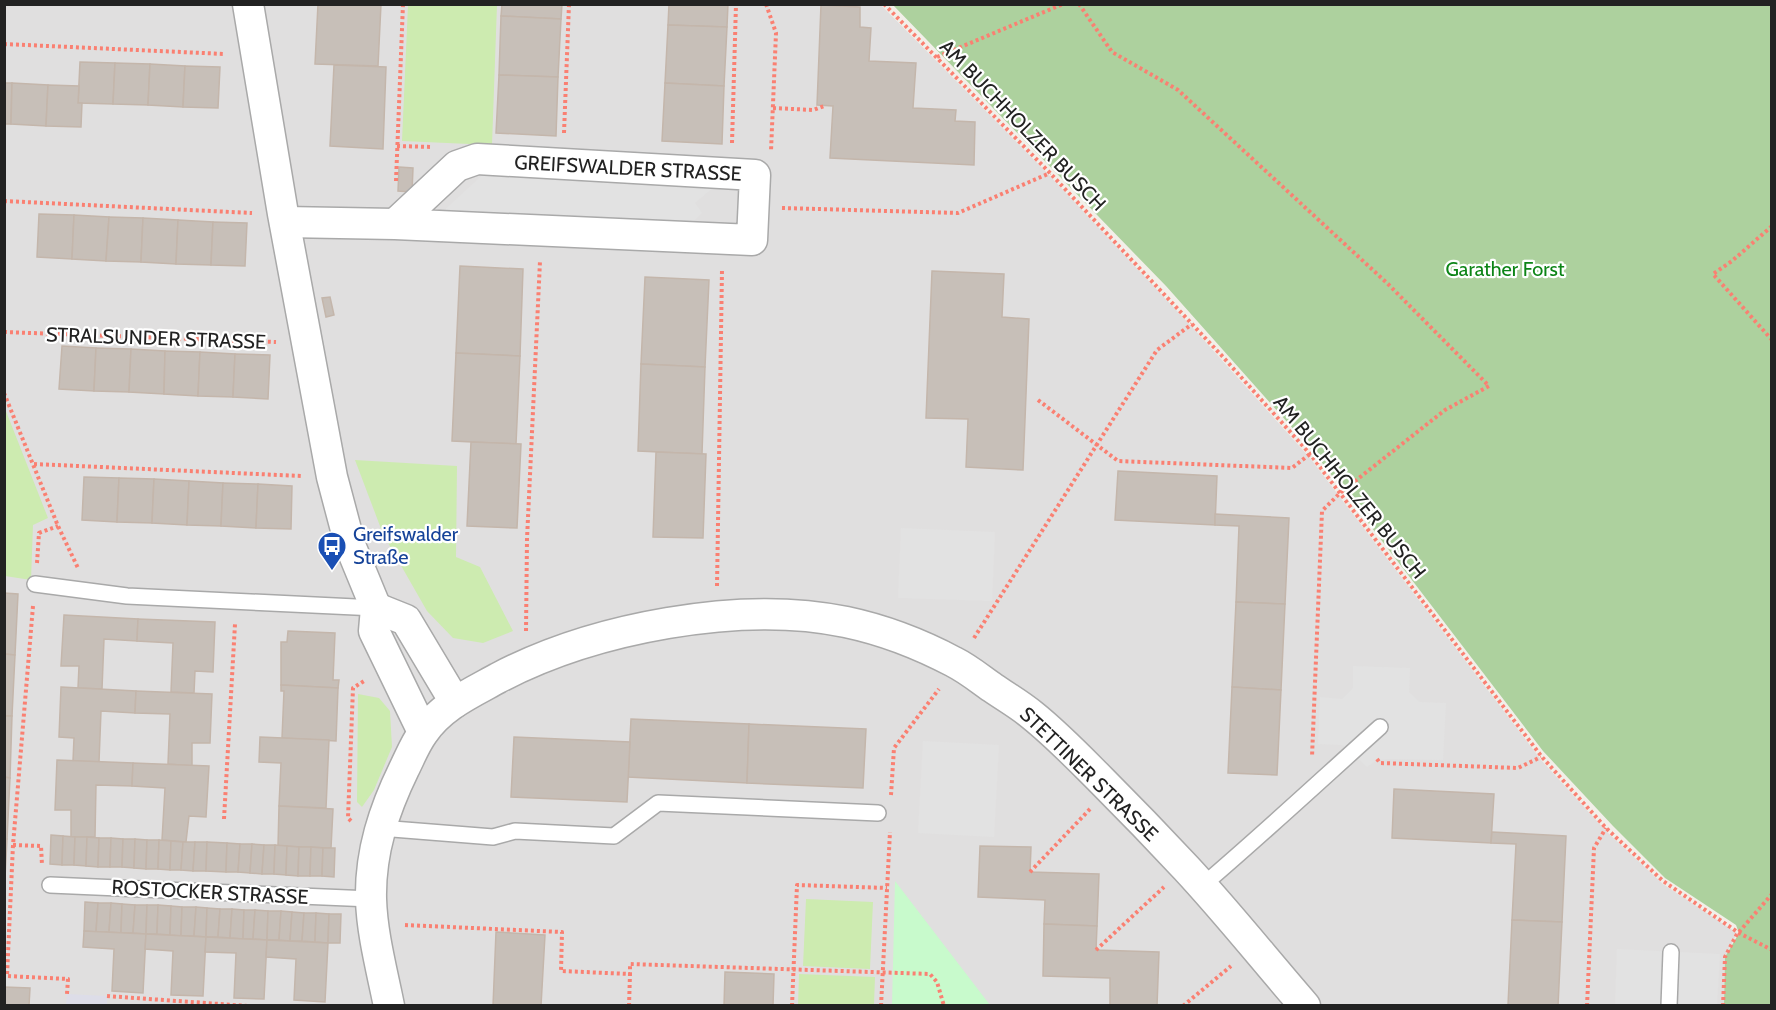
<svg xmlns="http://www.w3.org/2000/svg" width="1776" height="1010" viewBox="0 0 1776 1010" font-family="Cabin,sans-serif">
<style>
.residential{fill:#e0dfdf}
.grass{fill:#cdebb0}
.forest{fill:#add19e}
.park{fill:#c8facc}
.parking{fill:#e2e2e2}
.plaza{fill:#dddde8}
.building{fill:#c7bfb8;stroke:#c4b6ab;stroke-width:1.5}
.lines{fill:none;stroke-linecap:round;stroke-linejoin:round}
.service-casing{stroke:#a9a9a9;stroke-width:18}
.minor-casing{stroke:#a9a9a9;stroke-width:33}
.path{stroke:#fa8072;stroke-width:4;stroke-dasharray:3 3;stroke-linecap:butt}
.service{stroke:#fff;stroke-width:15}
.minor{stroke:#fff;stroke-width:30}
.labels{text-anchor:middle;stroke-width:4.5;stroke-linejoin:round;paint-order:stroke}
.street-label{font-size:20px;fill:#222;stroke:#fff}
.park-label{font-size:20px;fill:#0c8416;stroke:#fff}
.transit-label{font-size:20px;fill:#164399;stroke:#fff;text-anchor:start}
</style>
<rect width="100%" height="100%" fill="#f2efe9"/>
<path class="residential" d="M5,4L881,5L1050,176L1193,328L1310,458L1542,761L1607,832L1663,884L1737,933L1725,957L1724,1006H5Z"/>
<g class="grass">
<path d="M408,5H497L492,145L402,141Z"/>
<path d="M4,406L48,518L33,525L31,580L5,576Z"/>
<path d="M355,460L457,466L456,557L480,567L513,631L483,643L453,638L427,611L383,534Z"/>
<path d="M358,694L379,698L390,711L392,747L374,790L362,807L357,802Z"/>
<path d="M806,899L873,902L870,969L803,966Z"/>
<path d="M799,974L875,977L874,1005H798Z"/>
</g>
<path class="forest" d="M893,5H1771V1005H1724L1725,957L1739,933L1736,925L1665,878L1613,826L1543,751L1313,451L1166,286Z"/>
<path class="park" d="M895,881L990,1005H892Z"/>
<g class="parking">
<path d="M499,160L715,186L695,203L702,213L678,237L428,225Z"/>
<path d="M901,528L995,532L992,601L898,598Z"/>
<path d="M1353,666L1410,668L1409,692L1420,702L1446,703L1443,760L1392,759L1377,760L1367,767L1342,745L1318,744L1320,697L1342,699L1353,688Z"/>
<path d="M923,741L999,745L994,837L918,833Z"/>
<path d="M1617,949L1720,954L1717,1005L1615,1006Z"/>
</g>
<path class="plaza" d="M67,994L107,996V1005H66Z"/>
<g class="building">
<path d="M318,4H381L378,66L315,64Z"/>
<path d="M502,4H562L561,19L501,16Z"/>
<path d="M669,4H728L727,27L668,25Z"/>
<path d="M821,5L860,7V27L871,28L869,61L916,63L913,108L956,110L955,121L975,122L974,165L830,158L833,106L817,105Z"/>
<path d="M501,16L561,19L558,77L499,75Z"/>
<path d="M668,25L727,27L724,86L665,83Z"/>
<path d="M80,62L115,63L113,104L78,103Z"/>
<path d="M115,63L150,64L148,105L113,104Z"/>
<path d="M150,64L185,66L183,107L148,105Z"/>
<path d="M334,65L386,67L383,149L330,146Z"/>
<path d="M185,66L220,67L218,108L183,107Z"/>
<path d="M499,75L558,77L556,136L496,133Z"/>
<path d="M4,83H12L11,124H4Z"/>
<path d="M12,83L48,85L46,126L11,124Z"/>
<path d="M665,83L724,86L722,144L662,141Z"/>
<path d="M48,85L79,86L78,103H82L81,127L46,126Z"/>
<path d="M399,167L413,168L412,192L398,191Z"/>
<path d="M39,214L74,215L72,259L37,257Z"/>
<path d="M74,215L109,217L106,261L72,259Z"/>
<path d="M109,217L143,218L141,262L106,261Z"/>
<path d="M143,218L178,220L176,264L141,262Z"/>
<path d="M178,220L213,222L211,265L176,264Z"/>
<path d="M213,222L247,223L245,266L211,265Z"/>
<path d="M460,266L523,269L520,356L456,353Z"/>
<path d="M932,271L1004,274L1002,317L1029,319L1023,470L966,467L968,419L926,418Z"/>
<path d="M645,277L709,280L705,367L641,364Z"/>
<path d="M330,297L334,315L326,317L322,298Z"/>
<path d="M62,346L96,348L94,391L59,389Z"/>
<path d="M96,348L131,349L129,392L94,391Z"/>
<path d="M131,349L165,351L164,394L129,392Z"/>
<path d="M165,351L200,352L198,396L164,394Z"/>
<path d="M200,352L235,354L233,397L198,396Z"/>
<path d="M456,353L520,356L516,444L452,441Z"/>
<path d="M235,354L270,355L268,399L233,397Z"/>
<path d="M641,364L705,367L702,454L638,451Z"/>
<path d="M471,442L521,444L517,528L467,526Z"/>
<path d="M656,452L706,454L703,538L653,537Z"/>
<path d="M1118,471L1217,476L1215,525L1115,520Z"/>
<path d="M84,477L119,478L117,522L82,520Z"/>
<path d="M119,478L154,479L152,523L117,522Z"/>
<path d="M154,479L189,481L187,525L152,523Z"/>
<path d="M189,481L223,483L221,526L187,525Z"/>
<path d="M223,483L258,484L256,528L221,526Z"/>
<path d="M258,484L292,486L291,529L256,528Z"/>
<path d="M1215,514L1289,518L1285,604L1236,602L1239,526L1215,525Z"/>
<path d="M4,593L18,594L15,655L4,654Z"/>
<path d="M1236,602L1285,604L1281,690L1232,687Z"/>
<path d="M64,615L138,619L137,641L104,639L102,689L78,688L79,666H61Z"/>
<path d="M138,619L215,622L213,672L195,671L194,693L171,692L173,643L137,641Z"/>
<path d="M288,631L335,633L333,680H339L338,688L281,685V642H287Z"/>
<path d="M4,654L15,655L12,716H4Z"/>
<path d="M281,685L338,688L336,741L282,738L284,691H281Z"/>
<path d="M61,687L136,691L135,713L101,711L99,762L73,761L74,738L59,737Z"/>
<path d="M1232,687L1281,690L1277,775L1228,773Z"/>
<path d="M136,691L212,694L210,743H192V766L168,764L170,714L135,713Z"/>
<path d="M4,716H12L10,778L4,777Z"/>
<path d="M631,719L749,724L747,783L628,777Z"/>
<path d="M749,724L866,729L863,788L747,783Z"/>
<path d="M260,737L329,740L326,808L279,806L281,763L259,762Z"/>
<path d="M514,737L630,742L627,802L511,797Z"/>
<path d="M57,760L133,763L132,786L96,785L95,837H71V810H55Z"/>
<path d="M133,763L209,766L206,817L189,816L186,842L162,840L165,788L132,786Z"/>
<path d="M4,777L10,778L7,839H4Z"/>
<path d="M1394,789L1494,794L1491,843L1392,838Z"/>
<path d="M279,806L333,809L331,848L278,846Z"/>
<path d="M1492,832L1566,836L1562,922L1512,920L1516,844L1491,843Z"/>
<path d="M51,835L63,836L62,865L50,864Z"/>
<path d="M63,836L75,837L74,865H62Z"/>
<path d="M75,837H87L86,866L74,865Z"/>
<path d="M87,837L99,838L98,867L86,866Z"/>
<path d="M99,838H111L110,867H98Z"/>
<path d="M111,838L123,839L122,867H110Z"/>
<path d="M4,839H7L4,898Z"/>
<path d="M123,839H135L134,868L122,867Z"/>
<path d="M135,839L147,840L146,869L134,868Z"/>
<path d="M147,840H159L158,869H146Z"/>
<path d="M159,840L171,841L170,870L158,869Z"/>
<path d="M171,841L183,842L181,870H170Z"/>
<path d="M183,842H195L193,871L181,870Z"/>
<path d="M195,842H207L206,871H193Z"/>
<path d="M207,842L227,843L226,872L206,871Z"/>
<path d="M227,843L240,844L238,872H226Z"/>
<path d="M240,844H252L250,873L238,872Z"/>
<path d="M252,844L264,845L262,874L250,873Z"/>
<path d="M264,845H275L274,874H262Z"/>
<path d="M275,845L287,846L286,875L274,874Z"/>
<path d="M287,846L299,847L298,876L286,875Z"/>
<path d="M980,846L1031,847L1030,872L1099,874L1097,926L1044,924L1045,900L978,897Z"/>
<path d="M299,847H311L310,876H298Z"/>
<path d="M311,847L323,848L322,876H310Z"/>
<path d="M323,848H335L334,877L322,876Z"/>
<path d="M85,902L98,903L96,932L84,931Z"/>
<path d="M98,903H111L109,932H96Z"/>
<path d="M111,903L122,904L121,933L109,932Z"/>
<path d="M122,904L135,905L133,933H121Z"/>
<path d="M135,905H147L146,934L133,933Z"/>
<path d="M147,905H158L157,934H146Z"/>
<path d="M158,905L171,906L170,935L157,934Z"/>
<path d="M171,906L182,907L181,936L170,935Z"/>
<path d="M182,907H196L194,936H181Z"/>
<path d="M196,907L207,908L206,937L194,936Z"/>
<path d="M207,908L220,909L218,937H206Z"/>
<path d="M220,909H232L230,938L218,937Z"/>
<path d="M232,909L244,910L243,939L230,938Z"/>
<path d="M244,910H255L253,939H243Z"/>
<path d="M255,910L268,911L267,940L253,939Z"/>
<path d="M268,911H281L279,940H267Z"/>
<path d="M281,911L292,912L290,941L279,940Z"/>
<path d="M292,912L304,913L302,941H290Z"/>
<path d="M304,913H316L315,942L302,941Z"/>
<path d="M316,913L329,914L328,943L315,942Z"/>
<path d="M329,914H341L340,943H328Z"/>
<path d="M1512,920L1562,922L1558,1006L1508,1005Z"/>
<path d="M1044,924L1097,926L1096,950L1159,952L1157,1006L1110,1005V978L1043,976Z"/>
<path d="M84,931L146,934L143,993L112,991L114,949L83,947Z"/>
<path d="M496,932L545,935L541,1006H493Z"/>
<path d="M146,934L206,937L203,996L171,995L173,951L145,949Z"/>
<path d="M206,937L267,940L264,999L234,998L236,953L205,952Z"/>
<path d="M267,940L328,943L325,1002L294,1000L296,959L266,957Z"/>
<path d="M725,972L774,974L773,1006H724Z"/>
<path d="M4,987L30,988L29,1006H4Z"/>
</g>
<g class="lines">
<g class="service-casing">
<g id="service">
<path d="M35,584L127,596L376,608"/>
<path d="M380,828L493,837L515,831L614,836L658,803L878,813"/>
<path d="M50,885L371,899"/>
<path d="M1202,886C1263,834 1321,780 1380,727"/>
<path d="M1669,1006L1671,952"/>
</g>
</g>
<g class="minor-casing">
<g id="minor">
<path d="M248,4L283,214L332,477L350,545L376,608L374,631L423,732"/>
<path d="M285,222L395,224L752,240L755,175L477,159L457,166L395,224"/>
<path d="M376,608L406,620L455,702"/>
<path d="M389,1006C382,971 372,934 371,899C370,852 384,810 404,769C410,757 415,744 423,733C441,706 471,693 498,678C593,628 740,600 846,622C884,630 920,644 954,662C968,669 980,679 993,688C1006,697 1020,705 1032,715C1057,735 1079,758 1101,780C1130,809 1158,838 1186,868C1227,912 1265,960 1305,1006"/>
</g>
</g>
<g class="path">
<path d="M766,4L776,33L771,151"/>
<path d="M884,4L1050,173L1223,357L1310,454L1542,757L1606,828L1663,881L1739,933L1772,950"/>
<path d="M1079,4L1112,52L1178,90L1388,284L1489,386L1445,410L1340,493L1322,511L1312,757"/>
<path d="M4,44L225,54"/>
<path d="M937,57L1063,4"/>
<path d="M773,108L813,110L824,106"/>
<path d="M564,133L569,4"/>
<path d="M732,143L736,4"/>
<path d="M397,146L432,147"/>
<path d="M396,181L403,4"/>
<path d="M4,201L252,213"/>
<path d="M782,208L958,213L1050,173"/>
<path d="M1772,226L1732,261L1713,274L1772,340"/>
<path d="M4,332L276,342"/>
<path d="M4,393L58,526L78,568"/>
<path d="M1038,400L1118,461L1292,468L1310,454"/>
<path d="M34,464L301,476"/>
<path d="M37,563L39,533L58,526"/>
<path d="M717,586L722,270"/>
<path d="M33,606L13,845L7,976L68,979L67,994"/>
<path d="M526,631L527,539L540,261"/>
<path d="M974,638L1157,350L1192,324"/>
<path d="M1377,759L1380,763L1518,768L1541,757"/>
<path d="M891,795L894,748L939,689"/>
<path d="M224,819L235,624"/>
<path d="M351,821L348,818L353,688L364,681"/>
<path d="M13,845L41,846L42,865"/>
<path d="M1030,872L1090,809"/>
<path d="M405,925L562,932L561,971L630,974V964L930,974L937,982L944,1006"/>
<path d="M1739,932L1772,894"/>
<path d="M1096,950L1164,887"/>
<path d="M107,996L248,1006"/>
<path d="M629,1006L630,974"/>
<path d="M792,1006L797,885L887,888"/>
<path d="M881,1006L890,832"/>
<path d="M1183,1006L1231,966"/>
<path d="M1587,1006L1594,848L1606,828"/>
<path d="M1723,1006L1725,957L1738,932"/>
</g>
<use href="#service" class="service"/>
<use href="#minor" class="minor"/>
</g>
<defs>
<g id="bus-pin" transform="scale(1.5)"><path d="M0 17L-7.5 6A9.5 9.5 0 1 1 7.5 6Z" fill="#1a4fb4" stroke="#fff"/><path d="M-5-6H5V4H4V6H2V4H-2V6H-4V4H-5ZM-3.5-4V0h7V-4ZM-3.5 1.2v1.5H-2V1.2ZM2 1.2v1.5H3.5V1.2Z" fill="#fff"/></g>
</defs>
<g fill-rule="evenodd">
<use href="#bus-pin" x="332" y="546"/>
</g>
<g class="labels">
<g class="street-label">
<text transform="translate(1023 125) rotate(46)" y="7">AM BUCHHOLZER BUSCH</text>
<text transform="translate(628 168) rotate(3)" y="7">GREIFSWALDER STRASSE</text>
<text transform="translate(156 338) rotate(2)" y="7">STRALSUNDER STRASSE</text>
<text transform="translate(1350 487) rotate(51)" y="7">AM BUCHHOLZER BUSCH</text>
<text transform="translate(1089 774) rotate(44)" y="7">STETTINER STRASSE</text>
<text transform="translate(210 892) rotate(3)" y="7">ROSTOCKER STRASSE</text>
</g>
<g class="park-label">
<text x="1505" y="276">Garather Forst</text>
</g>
<g class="transit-label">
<text x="353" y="541">Greifswalder<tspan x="353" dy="23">Straße</tspan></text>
</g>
</g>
<rect width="1776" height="1010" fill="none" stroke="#222222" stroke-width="12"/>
</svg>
